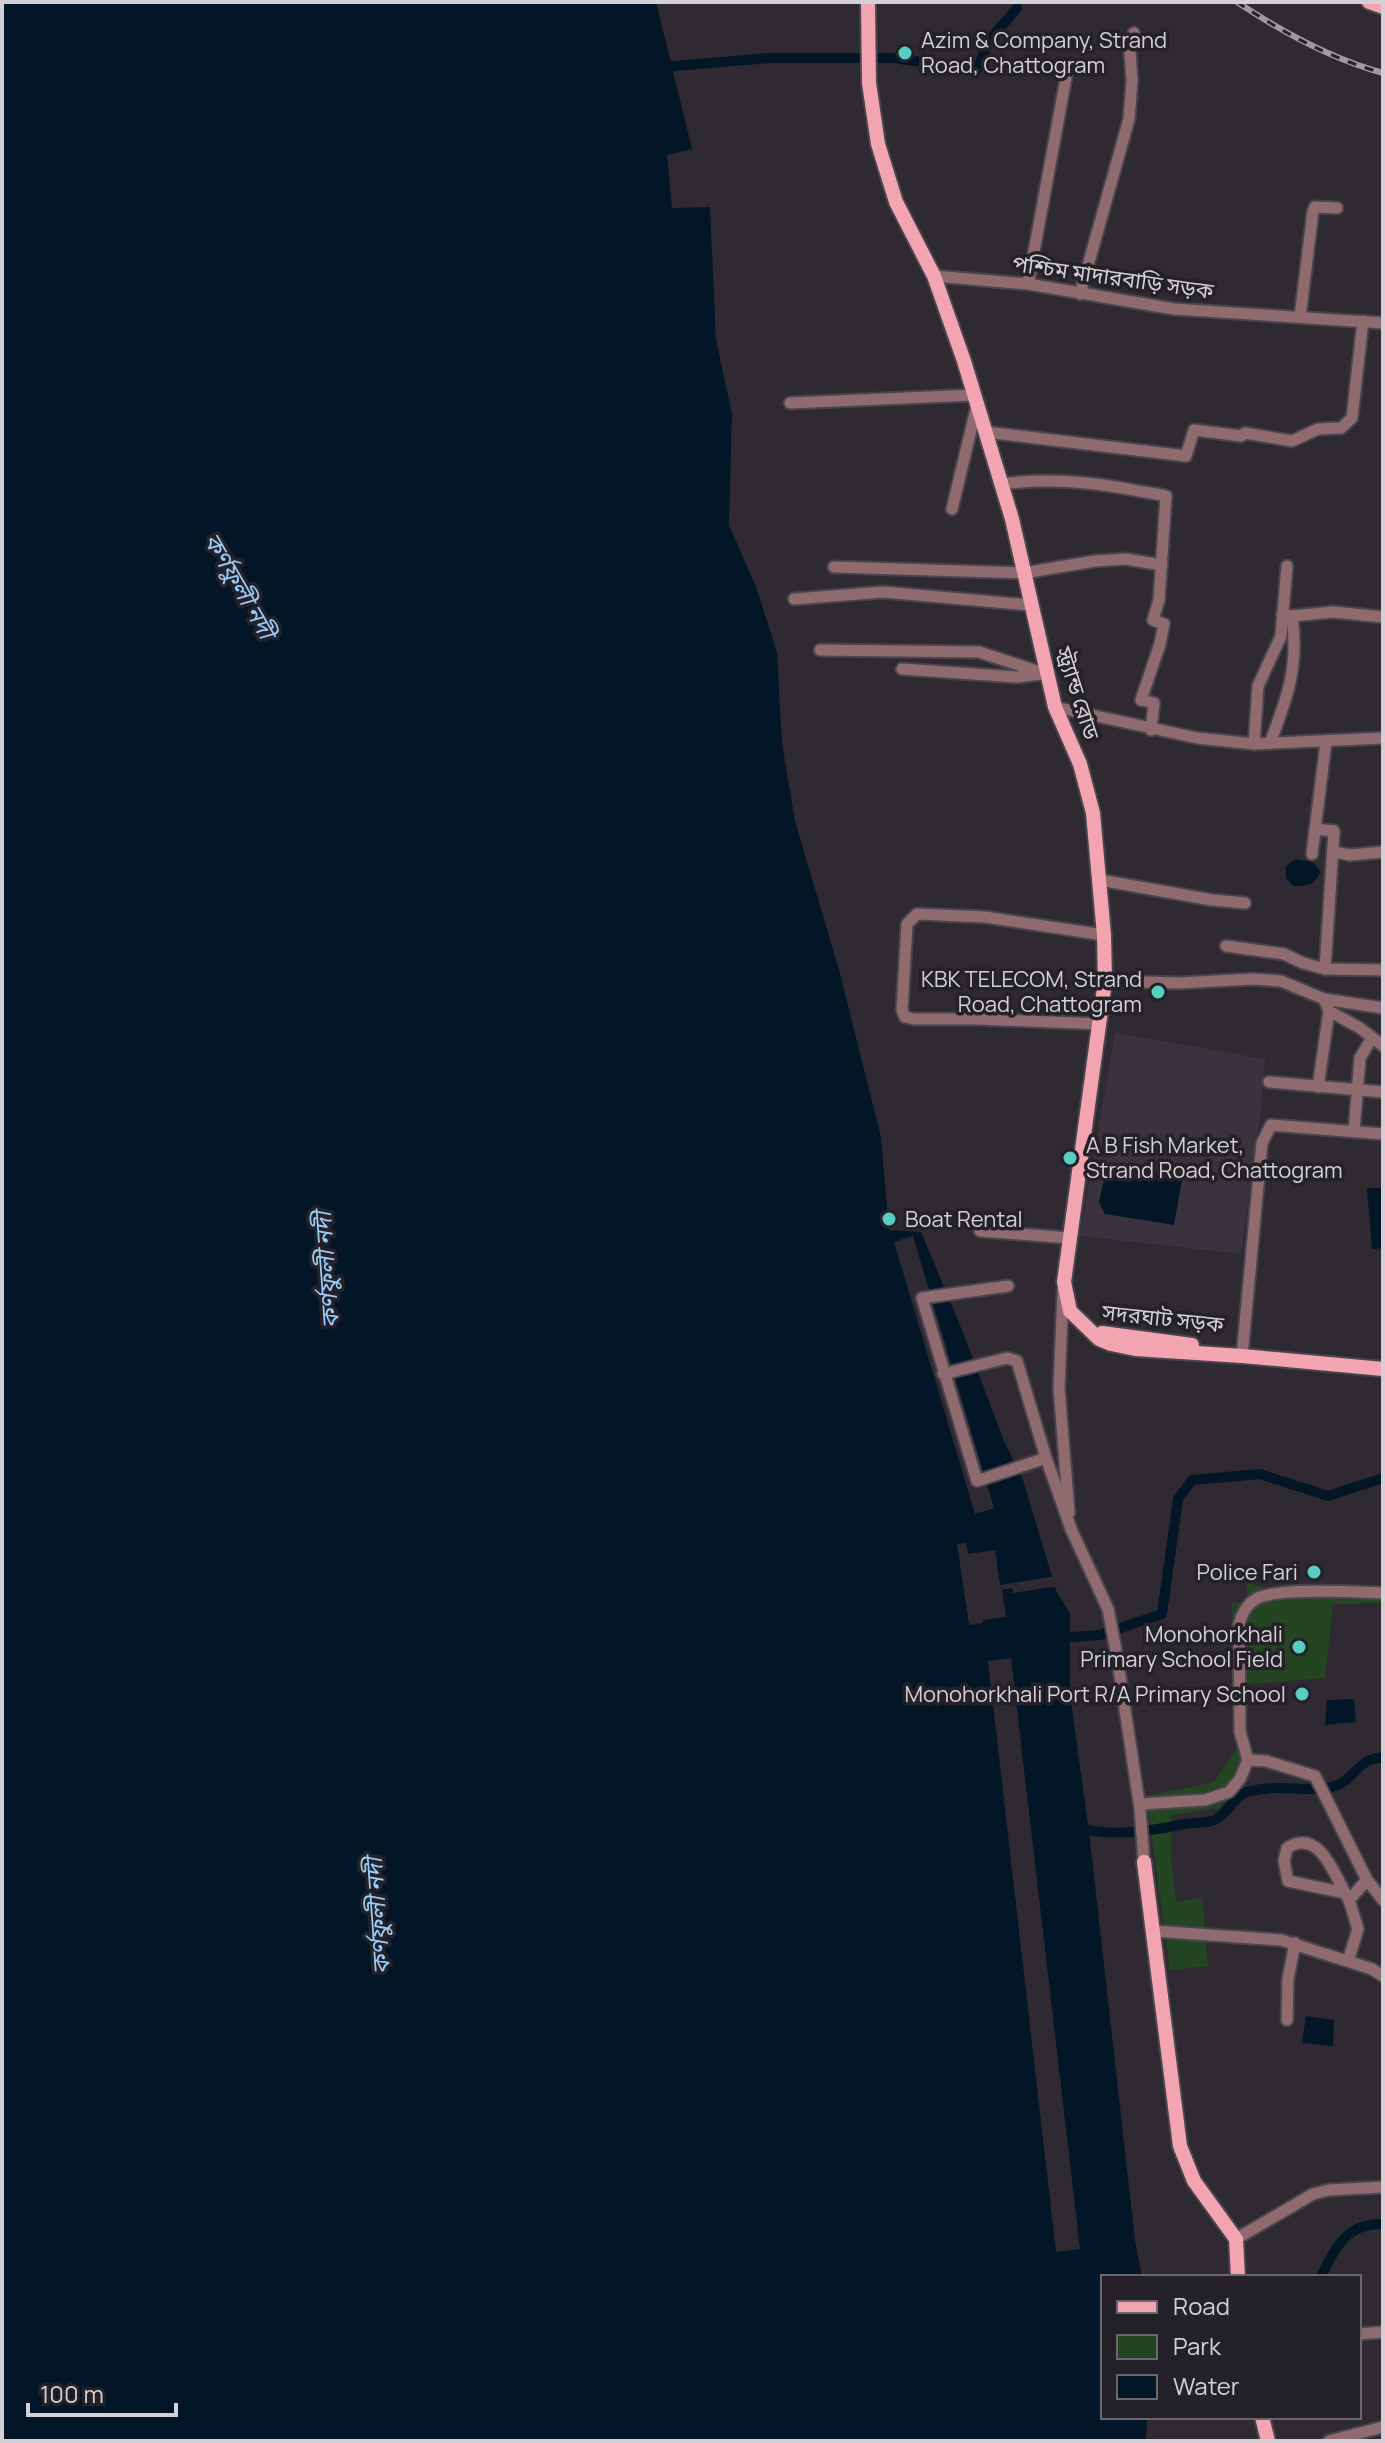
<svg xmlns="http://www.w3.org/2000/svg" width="1385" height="2443" viewBox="0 0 1385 2443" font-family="Manrope,'Noto Sans Bengali',sans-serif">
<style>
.built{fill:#3a323e}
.green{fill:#234521}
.water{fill:#021627}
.pier{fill:#2f2a32}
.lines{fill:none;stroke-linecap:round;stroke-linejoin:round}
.canal{stroke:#021627;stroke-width:10}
.minor-casing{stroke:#49454c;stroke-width:15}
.major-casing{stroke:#49454c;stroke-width:18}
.minor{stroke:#8f6a6e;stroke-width:11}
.major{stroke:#f2a5b0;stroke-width:14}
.rail-casing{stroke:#9e9aa0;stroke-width:6}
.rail{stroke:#252128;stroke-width:3;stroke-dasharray:9;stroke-linecap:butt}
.poi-dot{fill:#56cec4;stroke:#252128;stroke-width:3}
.labels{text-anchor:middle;stroke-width:7;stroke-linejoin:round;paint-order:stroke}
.poi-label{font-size:22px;fill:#d3d0d5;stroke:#252128;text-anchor:end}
.street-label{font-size:22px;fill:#d3d0d5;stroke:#252128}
.water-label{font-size:24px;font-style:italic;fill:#99cdf9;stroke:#252128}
</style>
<rect width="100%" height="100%" fill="#2f2a32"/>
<path class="built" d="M1115,1033L1265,1059L1261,1111L1241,1254L1080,1236Z"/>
<path class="green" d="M1247,1582L1278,1592L1314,1584L1383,1588V1603L1333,1604L1325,1678L1248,1684L1246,1743L1251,1747L1254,1767L1219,1808L1171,1815V1856L1176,1902L1202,1897L1208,1966L1170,1970L1146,1796L1214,1782L1236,1750L1232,1603L1247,1602Z"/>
<g class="water">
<path d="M2,2H656L692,149L667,155L672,208L710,207L716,340L732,414L729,525L756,587L777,652L782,744L795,821L839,970L881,1137L889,1230L921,1232L958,1320L1004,1441L1022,1477L1057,1593L1070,1613V1694L1089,1832L1135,2240L1142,2277H1103V2320L1101,2321L1103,2417H1147L1146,2441H2Z"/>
<path d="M1295,859L1313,862L1321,872C1313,886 1308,886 1293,886L1286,878V866Z"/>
<path d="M1107,1167C1131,1169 1154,1172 1177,1172L1182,1180L1174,1225L1105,1214L1099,1202Z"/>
<path d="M1367,1188H1383V1248L1372,1249Z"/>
<path d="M1354,1699L1356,1722L1325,1725L1327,1700Z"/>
<path d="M1306,2016L1334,2020L1333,2046L1302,2043Z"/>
</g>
<g class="pier">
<path d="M913,1236L994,1508L975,1514L894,1242Z"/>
<path d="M966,1543L968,1554L995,1550L1000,1585L1056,1576L1059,1586L1013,1593L1012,1588L1002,1590L1006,1617L983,1620V1623L969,1625L957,1544Z"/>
<path d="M1011,1658L1080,2249L1056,2252L988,1661Z"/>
</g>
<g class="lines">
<g class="canal">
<path d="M663,67L771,58H893L977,70L988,42L1017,8"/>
<path d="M1057,1638L1100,1635L1162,1614L1178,1499L1192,1480L1260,1474L1328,1496L1383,1478"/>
<path d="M1077,1826C1104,1839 1156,1830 1185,1824C1194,1822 1207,1824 1215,1820C1228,1814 1234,1796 1247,1792C1277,1783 1303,1793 1332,1787C1349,1782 1353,1771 1366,1762C1370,1759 1378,1758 1383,1757"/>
<path d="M1321,2277C1335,2248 1346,2223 1383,2224"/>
</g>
<g class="minor-casing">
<g id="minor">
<path d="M934,276L1028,284L1174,309L1383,323"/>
<path d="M1028,284L1066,78"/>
<path d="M1080,294L1129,119L1132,81L1130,52L1134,33"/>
<path d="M1300,317L1313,211L1315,207L1337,208"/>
<path d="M790,403L974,395"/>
<path d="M986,432L1186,456L1194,430L1241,436L1245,433L1292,441L1318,429L1341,428L1352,418L1363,321"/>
<path d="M1002,484C1045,478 1086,481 1128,489C1141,492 1154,493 1166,496L1159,600L1153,620L1164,624L1160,644L1141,700L1154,703L1151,730"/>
<path d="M952,509L977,405"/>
<path d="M834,567L1024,573L1095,561L1125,559L1162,565"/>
<path d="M794,599L883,592L1030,605"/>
<path d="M1292,616L1333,612L1383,617"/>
<path d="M820,650L979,652L1046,674"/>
<path d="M902,669L1017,677L1041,674"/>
<path d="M1055,707L1197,738L1254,744L1383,738"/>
<path d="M1270,743C1288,696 1299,666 1292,616L1282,615"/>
<path d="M1254,744L1258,686L1281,636L1287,566"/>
<path d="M1315,829L1334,831L1325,969"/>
<path d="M1334,852L1350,855L1383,852"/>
<path d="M1312,854L1326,742"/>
<path d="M1100,880L1212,900L1245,903"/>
<path d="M1226,946L1284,954L1303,963L1325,969L1383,970"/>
<path d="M1105,981L1179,983L1253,979L1281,981L1324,999L1329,1011L1360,1028L1383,1046"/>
<path d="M1324,999L1383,1008"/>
<path d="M1100,1024L978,1019H914L905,1017L902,1010L907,924L917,914L985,917L1104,935"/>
<path d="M1269,1082L1383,1092"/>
<path d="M1318,1087L1329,1011"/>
<path d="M1354,1131L1360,1058L1372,1038"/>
<path d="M980,1231L1070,1238"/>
<path d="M1008,1286L922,1298L977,1481L1046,1458"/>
<path d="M1063,1291L1059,1388L1069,1513"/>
<path d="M1242,1356L1262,1143L1271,1125L1383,1134"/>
<path d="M943,1374L1007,1358L1017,1361L1046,1458L1071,1529L1108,1609L1117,1656L1140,1809L1144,1862"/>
<path d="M1248,1760L1266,1761L1315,1776L1367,1880L1383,1900"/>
<path d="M1140,1804L1205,1800L1229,1792L1240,1779L1248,1760L1240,1732L1239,1625C1241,1615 1247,1604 1256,1599C1276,1587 1357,1592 1383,1593"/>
<path d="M1345,1893L1288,1881L1284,1861L1287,1848C1318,1828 1333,1871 1345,1893L1349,1900"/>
<path d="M1153,1931L1281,1940L1372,1969L1383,1976"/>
<path d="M1348,1961L1358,1929L1349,1900L1367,1880"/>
<path d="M1287,2020L1288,1979L1295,1943"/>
<path d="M1236,2239L1313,2194L1329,2190L1383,2187"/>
<path d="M1359,2334L1383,2332"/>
<path d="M1329,2441L1383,2427"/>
</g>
</g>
<g class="major-casing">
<g id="major">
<path d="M868,2L869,83L878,144L896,202L934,276L964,361L1012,519L1055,707L1080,764L1093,813L1104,935L1105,981L1064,1282L1070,1311L1099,1339L1111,1344L1135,1349L1242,1356L1383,1369"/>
<path d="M1369,2L1383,7"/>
<path d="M1102,1333L1192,1345"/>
<path d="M1144,1862L1180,2146L1194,2181L1236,2239L1238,2277"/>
<path d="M1262,2417L1268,2441"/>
</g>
</g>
<use href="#minor" class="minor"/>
<use href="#major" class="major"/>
<g class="rail-casing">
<path id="rail" d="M1237,2C1282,32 1331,59 1383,73"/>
</g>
<use href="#rail" class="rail"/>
</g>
<g class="poi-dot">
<circle cx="905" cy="53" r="8"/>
<circle cx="1158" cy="992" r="8"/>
<circle cx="1070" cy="1158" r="8"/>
<circle cx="889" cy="1219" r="8"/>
<circle cx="1314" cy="1572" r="8"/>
<circle cx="1299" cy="1647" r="8"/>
<circle cx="1302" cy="1694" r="8"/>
</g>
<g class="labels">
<g class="poi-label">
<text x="921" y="48" text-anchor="start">Azim &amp; Company, Strand<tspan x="921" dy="25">Road, Chattogram</tspan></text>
<text x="1142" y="987">KBK TELECOM, Strand<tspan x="1142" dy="25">Road, Chattogram</tspan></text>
<text x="1086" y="1153" text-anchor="start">A B Fish Market,<tspan x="1086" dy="25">Strand Road, Chattogram</tspan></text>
<text x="905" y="1227" text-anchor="start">Boat Rental</text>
<text x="1298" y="1580">Police Fari</text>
<text x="1283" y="1642">Monohorkhali<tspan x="1283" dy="25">Primary School Field</tspan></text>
<text x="1286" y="1702">Monohorkhali Port R/A Primary School</text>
</g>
<g class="street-label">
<text transform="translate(1113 277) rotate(8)" y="8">পশ্চিম মাদারবাড়ি সড়ক</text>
<text transform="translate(1078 693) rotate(72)" y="8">স্ট্র্যান্ড রোড</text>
<text transform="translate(1163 1318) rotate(6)" y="8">সদরঘাট সড়ক</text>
</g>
<g class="water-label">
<text transform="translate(239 586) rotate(60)" y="8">কর্ণফুলী নদী</text>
<text transform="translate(327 1270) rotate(-94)" y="8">কর্ণফুলী নদী</text>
<text transform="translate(378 1916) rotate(-94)" y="8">কর্ণফুলী নদী</text>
</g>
</g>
<rect width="1385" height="2443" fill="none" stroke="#d3d0d5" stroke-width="8"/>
<rect x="1101" y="2275" width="260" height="144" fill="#252128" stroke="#6b676d" stroke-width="2"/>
<rect x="1117" y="2301" width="40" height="12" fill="#f2a5b0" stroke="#6b676d" stroke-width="2"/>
<text x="1173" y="2315" font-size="24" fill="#d3d0d5">Road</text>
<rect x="1117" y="2335" width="40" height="24" fill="#234521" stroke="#6b676d" stroke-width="2"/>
<text x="1173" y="2355" font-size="24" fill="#d3d0d5">Park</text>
<rect x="1117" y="2375" width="40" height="24" fill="#021627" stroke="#6b676d" stroke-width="2"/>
<text x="1173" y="2395" font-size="24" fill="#d3d0d5">Water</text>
<path d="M28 2403v12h148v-12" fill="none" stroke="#d3d0d5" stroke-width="4"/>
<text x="40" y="2403" font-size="24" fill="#d3d0d5" stroke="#252128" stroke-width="6" paint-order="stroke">100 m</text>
</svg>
